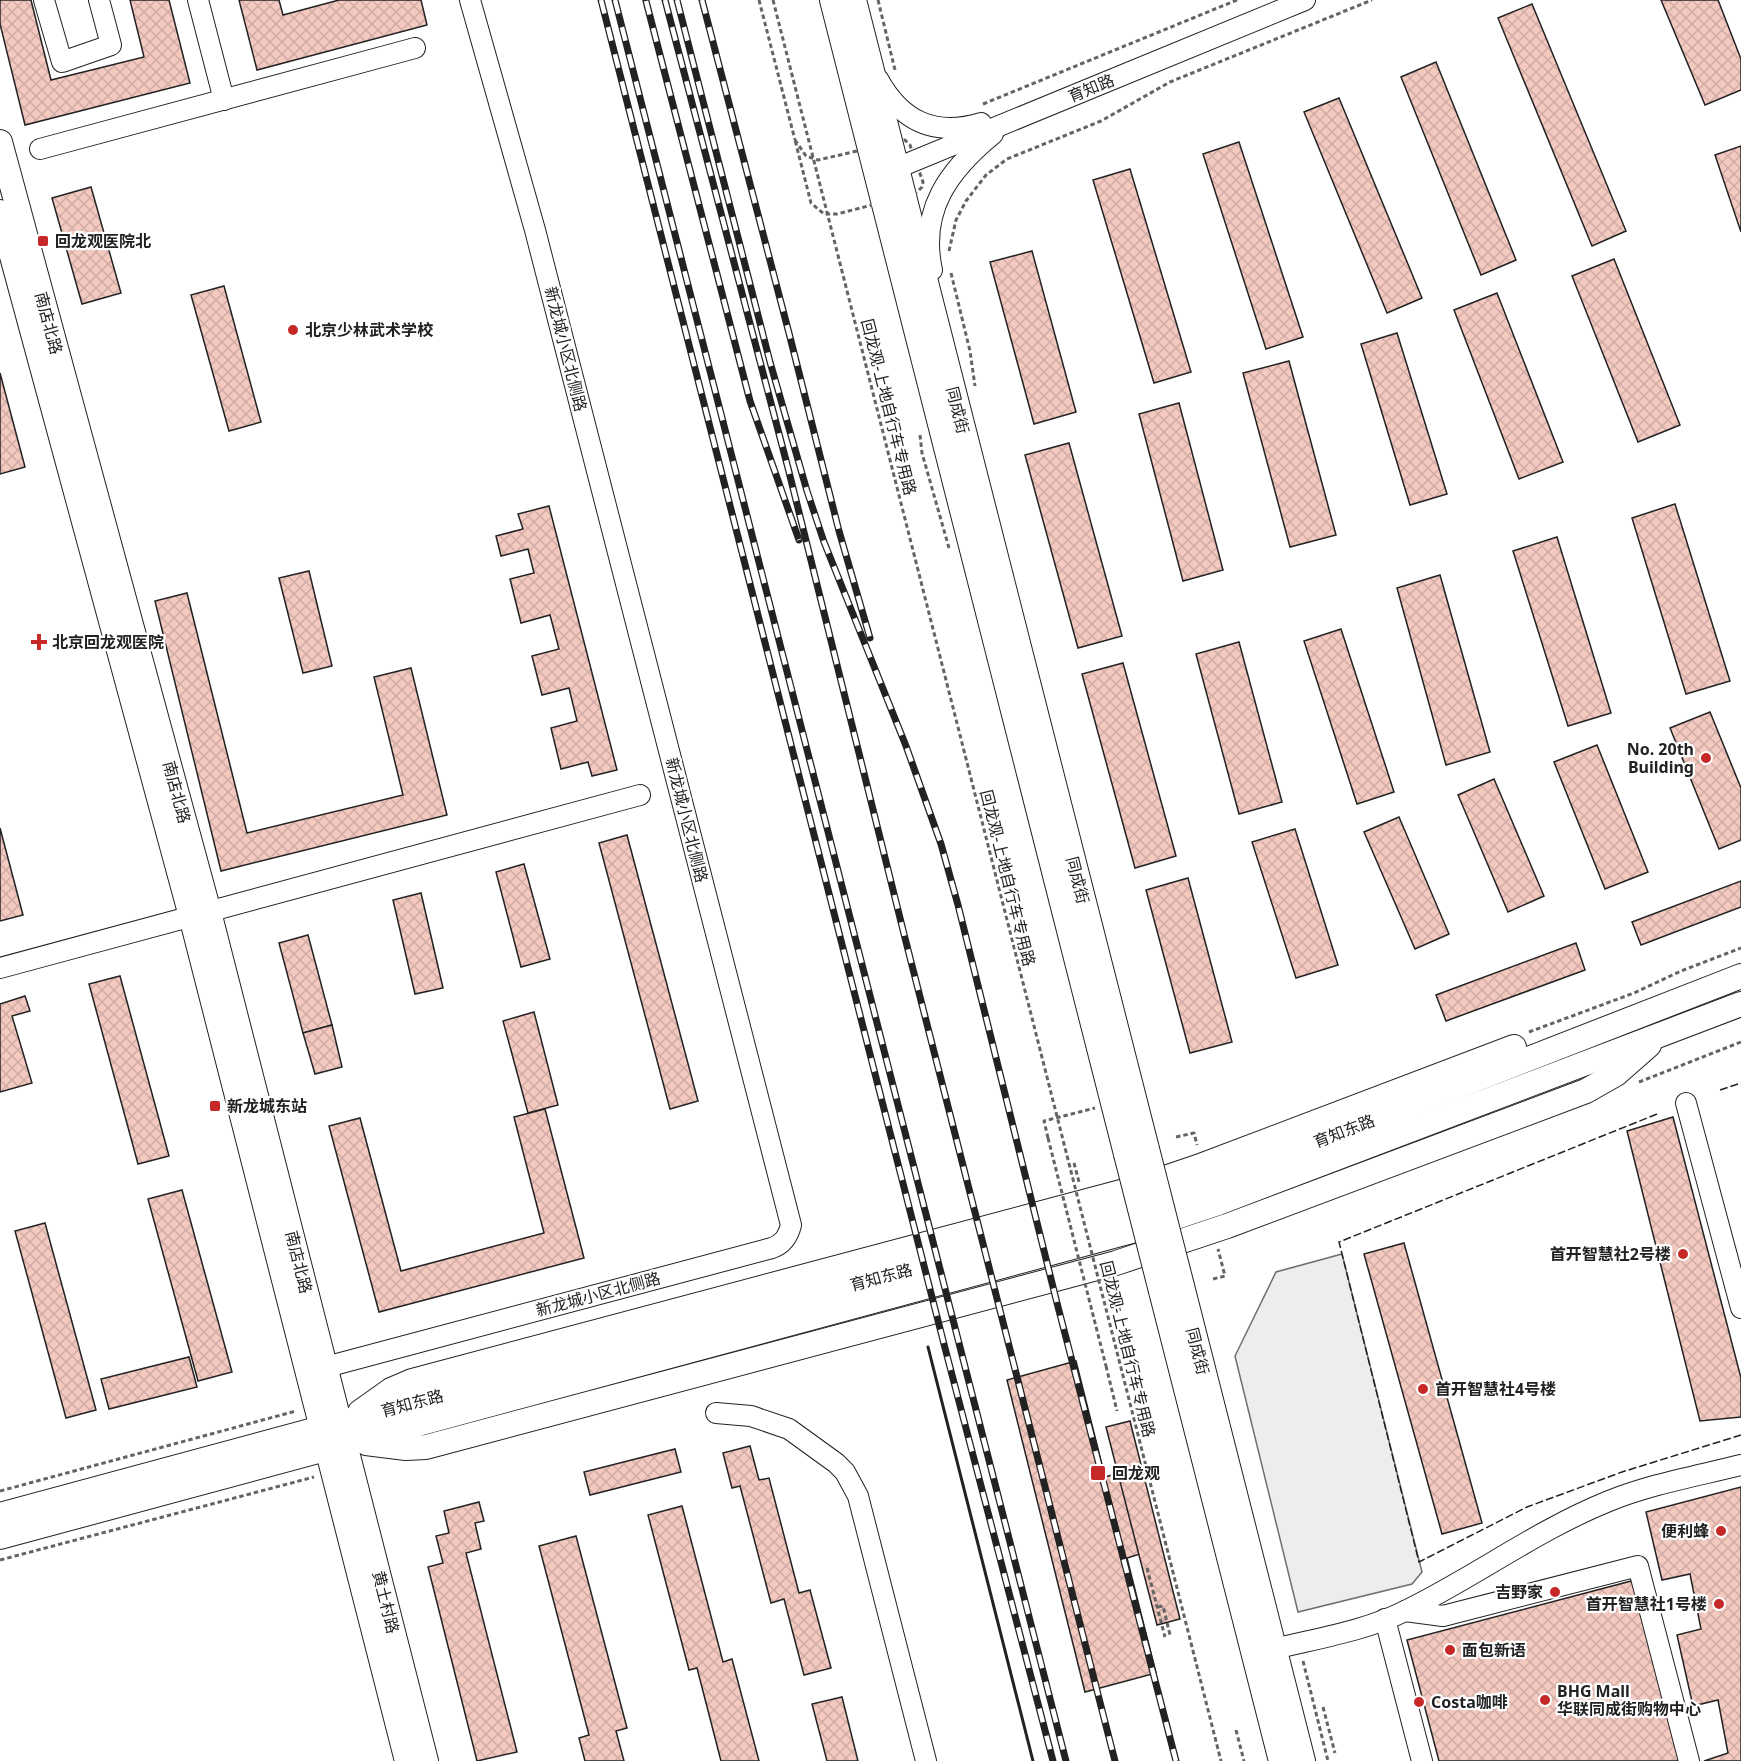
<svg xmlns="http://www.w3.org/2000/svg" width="1741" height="1761" viewBox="0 0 1741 1761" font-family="'Noto Sans','Noto Sans SC',sans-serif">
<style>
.parking{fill:#ededed;stroke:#6f6f6f;stroke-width:1.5}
.building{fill:url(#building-cross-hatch);stroke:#222;stroke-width:1.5}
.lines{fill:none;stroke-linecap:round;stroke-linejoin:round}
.minor-casing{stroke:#222;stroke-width:22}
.major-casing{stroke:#222;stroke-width:26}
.path{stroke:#646464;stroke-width:3;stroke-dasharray:4.5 3;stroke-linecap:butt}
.minor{stroke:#fff;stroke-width:20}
.major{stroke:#fff;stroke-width:24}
.rail-casing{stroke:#222;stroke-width:7}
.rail{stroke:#fff;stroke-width:4.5;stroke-dasharray:14;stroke-linecap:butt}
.major-bridge-casing{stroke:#222;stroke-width:26;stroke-linecap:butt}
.path-bridge{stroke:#646464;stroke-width:3;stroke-dasharray:4.5 3;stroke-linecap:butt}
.major-bridge{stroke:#fff;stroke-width:24}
.fence{stroke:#222;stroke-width:1.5;stroke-dasharray:8 3;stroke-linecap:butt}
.wall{stroke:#222;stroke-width:3}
.poi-dot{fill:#c62828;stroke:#fff;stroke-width:2}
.labels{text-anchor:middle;stroke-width:4.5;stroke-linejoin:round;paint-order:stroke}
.street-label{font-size:16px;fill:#222;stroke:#fff}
.poi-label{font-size:16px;font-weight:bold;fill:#222;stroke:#fff;text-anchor:start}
</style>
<defs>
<pattern id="building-cross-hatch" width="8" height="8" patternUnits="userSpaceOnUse" patternTransform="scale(1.5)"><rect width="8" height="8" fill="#f3c9c0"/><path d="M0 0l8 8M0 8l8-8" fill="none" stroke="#d0aca5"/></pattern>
</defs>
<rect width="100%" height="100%" fill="#fff"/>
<path class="parking" d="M1342,1254L1422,1572L1412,1584L1298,1612L1235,1356L1276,1272Z"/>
<g class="building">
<path d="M0,0H31L51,80L144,57L130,0H169L190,83L25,125L0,24Z"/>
<path d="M239,0H279L283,15L339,0H421L427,25L257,70Z"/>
<path d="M1661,0H1718L1741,59V90L1705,105Z"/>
<path d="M1532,4L1626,231L1592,246L1498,18Z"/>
<path d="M1436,62L1516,260L1481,275L1401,77Z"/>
<path d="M1339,98L1422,298L1387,313L1304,112Z"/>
<path d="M1239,142L1303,337L1266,349L1203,154Z"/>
<path d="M1741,146V232L1715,155Z"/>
<path d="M1130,169L1191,372L1154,383L1093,180Z"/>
<path d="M91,187L121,293L82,304L52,198Z"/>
<path d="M1032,251L1076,412L1034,424L990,262Z"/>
<path d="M1614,259L1680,425L1638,442L1572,276Z"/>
<path d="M224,286L261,422L229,431L191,295Z"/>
<path d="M1497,293L1563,462L1519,479L1454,310Z"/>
<path d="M1397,333L1447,494L1410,505L1361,344Z"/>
<path d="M1289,361L1336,535L1290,547L1243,373Z"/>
<path d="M0,373L25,467L0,474Z"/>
<path d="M1179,403L1223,570L1183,581L1139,414Z"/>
<path d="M1069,443L1122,636L1078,648L1025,455Z"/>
<path d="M1675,504L1730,681L1686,694L1632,518Z"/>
<path d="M549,506L617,770L592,776L588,762L561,769L551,728L577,721L569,688L542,695L532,656L559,649L550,615L521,623L510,579L534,573L528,549L501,556L496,536L523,529L518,514Z"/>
<path d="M1557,537L1611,713L1568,726L1513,551Z"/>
<path d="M309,571L332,666L303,673L279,578Z"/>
<path d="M1440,575L1490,752L1446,765L1397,588Z"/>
<path d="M187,593L247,833L403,795L374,677L411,668L447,815L221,871L155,601Z"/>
<path d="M1341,629L1394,792L1357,804L1304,641Z"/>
<path d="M1239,642L1282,802L1239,814L1196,654Z"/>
<path d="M1123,663L1176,856L1135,868L1082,674Z"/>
<path d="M1710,712L1741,788V840L1719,849L1670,728Z"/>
<path d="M1597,745L1648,872L1605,889L1554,762Z"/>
<path d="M1494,779L1544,896L1508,912L1458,795Z"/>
<path d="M1399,817L1449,934L1415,949L1364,832Z"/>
<path d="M0,828L23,915L0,921Z"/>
<path d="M1295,829L1338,965L1296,978L1252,842Z"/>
<path d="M627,835L698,1101L670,1109L599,843Z"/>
<path d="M524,864L550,959L521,967L496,872Z"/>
<path d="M1188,878L1232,1042L1190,1053L1146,890Z"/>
<path d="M1741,881V907L1641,945L1632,922Z"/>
<path d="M421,893L443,988L415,994L393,900Z"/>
<path d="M308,935L332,1025L303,1033L279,943Z"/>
<path d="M1576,943L1585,970L1446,1021L1436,995Z"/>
<path d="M120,976L169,1156L138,1164L89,984Z"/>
<path d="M25,996L30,1011L12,1016L32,1083L0,1092V1004Z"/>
<path d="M534,1012L558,1105L528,1113L503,1021Z"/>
<path d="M332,1025L342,1067L315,1074L303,1033Z"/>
<path d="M545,1109L584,1258L379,1312L329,1126L360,1118L401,1271L544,1233L514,1117Z"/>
<path d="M1673,1117L1741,1378V1417L1700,1421L1627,1131Z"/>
<path d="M182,1190L232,1372L198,1381L148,1199Z"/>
<path d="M45,1223L96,1410L66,1418L15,1231Z"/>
<path d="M1404,1243L1482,1523L1442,1534L1364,1254Z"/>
<path d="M189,1357L197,1387L109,1409L101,1379Z"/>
<path d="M1076,1361L1105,1477L1119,1473L1140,1554L1127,1558L1156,1673L1085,1692L1007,1380Z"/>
<path d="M1130,1421L1180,1619L1157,1625L1106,1427Z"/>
<path d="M750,1446L759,1480L769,1478L799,1593L810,1590L831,1668L804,1675L784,1599L771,1603L740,1486L732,1488L723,1453Z"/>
<path d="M675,1449L681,1472L590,1495L584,1472Z"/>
<path d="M1741,1487V1761H1704L1728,1753L1718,1700L1693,1706L1677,1635L1701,1629L1690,1574L1662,1580L1646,1512Z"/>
<path d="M479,1502L484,1521L475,1523L481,1549L466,1553L517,1752L477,1761L428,1567L443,1563L436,1536L449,1533L444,1511Z"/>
<path d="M682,1506L723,1662L732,1659L759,1761H721L697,1668L689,1670L648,1515Z"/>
<path d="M576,1536L627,1728L616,1731L624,1761H585L579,1738L589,1735L539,1546Z"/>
<path d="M1635,1580L1683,1761H1439L1407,1640Z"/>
<path d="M842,1697L858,1761H827L812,1704Z"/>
</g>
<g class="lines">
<g class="minor-casing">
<g id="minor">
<path d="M44,0L62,62L111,45L99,0"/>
<path d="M198,0L224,100"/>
<path d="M878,79C901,121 934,137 981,123"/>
<path d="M40,149L415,48"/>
<path d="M882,171L897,168L1305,0"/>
<path d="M932,270C919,210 949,170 993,134"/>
<path d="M0,968L640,795"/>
<path d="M1686,1103L1741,1308"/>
<path d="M326,1367L772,1248C783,1244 788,1237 791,1225L535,230L470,0"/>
<path d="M716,1413L751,1416L789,1429L836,1463L845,1472L858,1496L926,1761"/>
<path d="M1405,1611L1443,1616L1638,1566L1689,1761"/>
<path d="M1385,1619L1422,1761"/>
<path d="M1274,1649C1318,1638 1365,1631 1405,1611C1475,1577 1537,1530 1609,1501C1651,1484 1697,1476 1741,1465"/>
</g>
</g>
<g class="major-casing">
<g id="major">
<path d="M832,0L1126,1154"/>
<path d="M854,0L1147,1149"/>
<path d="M0,142L209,912L426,1761"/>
<path d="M0,212L191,916L407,1761"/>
<path d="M1182,1286L1303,1761"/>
<path d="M1161,1291L1281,1761"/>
<path d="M360,1412L391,1390L412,1381L1132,1189L1203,1165L1514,1047"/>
<path d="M366,1443L406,1448L426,1447L1116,1263L1227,1226L1586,1091L1616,1074L1649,1045"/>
<path d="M0,1515L1137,1207L1249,1168L1741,976"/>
<path d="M0,1537L1143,1228L1218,1203L1741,1004"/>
</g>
</g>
<g class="path">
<path d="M759,0L795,140"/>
<path d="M878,0L895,70"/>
<path d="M983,104L1237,0"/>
<path d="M795,140L806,156L818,160L905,140L910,145L923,182L922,187L915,194L837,214H824L811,203Z"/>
<path d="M949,251L956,220L966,201L986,175L1007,159L1101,121L1170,82L1372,0"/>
<path d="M951,273L970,351L975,386"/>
<path d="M920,435L922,453L949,548"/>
<path d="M1529,1032L1634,993L1681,971L1741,948"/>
<path d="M1639,1082L1741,1042"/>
<path d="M1176,1137L1194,1133L1197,1145"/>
<path d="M1048,1138L1044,1121L1095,1108"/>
<path d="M1074,1163L1079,1182"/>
<path d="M1213,1279L1225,1276L1218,1249"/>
<path d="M1113,1285L1120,1312"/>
<path d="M1106,1366L1117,1411"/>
<path d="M0,1491L296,1411"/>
<path d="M0,1560L314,1477"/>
<path d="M1147,1568L1165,1637"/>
<path d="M1158,1607L1163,1606L1170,1635"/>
<path d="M1303,1661L1328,1761"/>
<path d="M1323,1707L1335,1753"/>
<path d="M1236,1730L1244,1761"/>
</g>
<use href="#minor" class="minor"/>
<use href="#major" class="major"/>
<g class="rail-casing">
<g id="rail">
<path d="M601,0L945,1348L1053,1761"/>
<path d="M615,0L1066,1761"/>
<path d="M665,0L788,468L905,938L1115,1761"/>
<path d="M677,0L770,362L807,491L824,542L906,746L941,844L958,905L1057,1303L1176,1761"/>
<path d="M702,0L790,337L839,531L870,638"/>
<path d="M646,1L750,401L799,540"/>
</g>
</g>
<use href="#rail" class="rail"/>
<g class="major-bridge-casing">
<g id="major-bridge">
<path d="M1147,1149L1182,1286"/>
<path d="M1126,1154L1161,1291"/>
</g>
</g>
<g class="path-bridge">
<path d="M773,0L1221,1761"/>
<path d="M1048,1138L1106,1366"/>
</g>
<use href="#major-bridge" class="major-bridge"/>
<g class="fence">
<path d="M1720,1090L1741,1083"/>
<path d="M1657,1114L1339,1242L1419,1562L1527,1507L1622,1472L1741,1435"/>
</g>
<path class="wall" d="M928,1347L1033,1761"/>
</g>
<g class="poi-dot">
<rect x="37" y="235" width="12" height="12" rx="3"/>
<circle cx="293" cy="330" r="6"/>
<path d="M36 633h6v6h6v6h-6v6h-6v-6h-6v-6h6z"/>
<circle cx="1706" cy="758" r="6"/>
<rect x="209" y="1100" width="12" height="12" rx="3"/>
<circle cx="1683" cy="1254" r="6"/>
<circle cx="1423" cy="1389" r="6"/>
<rect x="1090" y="1465" width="16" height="16" rx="3"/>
<circle cx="1721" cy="1531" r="6"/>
<circle cx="1555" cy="1592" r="6"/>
<circle cx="1719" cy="1604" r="6"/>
<circle cx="1450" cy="1650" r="6"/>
<circle cx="1545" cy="1700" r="6"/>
<circle cx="1419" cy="1702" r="6"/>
</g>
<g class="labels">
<g class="street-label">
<text transform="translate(1091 88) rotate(-22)" y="6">育知路</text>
<text transform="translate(49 323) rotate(75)" y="6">南店北路</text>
<text transform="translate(566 349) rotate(76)" y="6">新龙城小区北侧路</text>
<text transform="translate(889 407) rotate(76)" y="6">回龙观-上地自行车专用路</text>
<text transform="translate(958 410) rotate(76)" y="6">同成街</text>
<text transform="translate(177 792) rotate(75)" y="6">南店北路</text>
<text transform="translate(687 820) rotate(76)" y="6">新龙城小区北侧路</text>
<text transform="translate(1008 878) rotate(76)" y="6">回龙观-上地自行车专用路</text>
<text transform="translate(1078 880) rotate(76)" y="6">同成街</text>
<text transform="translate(1344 1131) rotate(-21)" y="6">育知东路</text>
<text transform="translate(299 1262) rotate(76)" y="6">南店北路</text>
<text transform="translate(881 1277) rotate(-15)" y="6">育知东路</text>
<text transform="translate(598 1294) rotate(-15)" y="6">新龙城小区北侧路</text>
<text transform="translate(1128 1349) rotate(76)" y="6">回龙观-上地自行车专用路</text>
<text transform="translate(1198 1351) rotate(76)" y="6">同成街</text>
<text transform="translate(412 1403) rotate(-15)" y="6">育知东路</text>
<text transform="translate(386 1602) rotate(76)" y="6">黄土村路</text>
</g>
<g class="poi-label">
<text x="55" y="247">回龙观医院北</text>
<text x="305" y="336">北京少林武术学校</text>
<text x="52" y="648">北京回龙观医院</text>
<text x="1694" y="755" text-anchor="end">No. 20th<tspan x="1694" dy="18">Building</tspan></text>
<text x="227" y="1112">新龙城东站</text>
<text x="1671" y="1260" text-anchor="end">首开智慧社2号楼</text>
<text x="1435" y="1395">首开智慧社4号楼</text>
<text x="1112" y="1479">回龙观</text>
<text x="1709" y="1537" text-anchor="end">便利蜂</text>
<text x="1543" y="1598" text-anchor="end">吉野家</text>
<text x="1707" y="1610" text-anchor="end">首开智慧社1号楼</text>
<text x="1462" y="1656">面包新语</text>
<text x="1557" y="1697">BHG Mall<tspan x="1557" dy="18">华联同成街购物中心</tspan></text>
<text x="1431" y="1708">Costa咖啡</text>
</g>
</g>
</svg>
